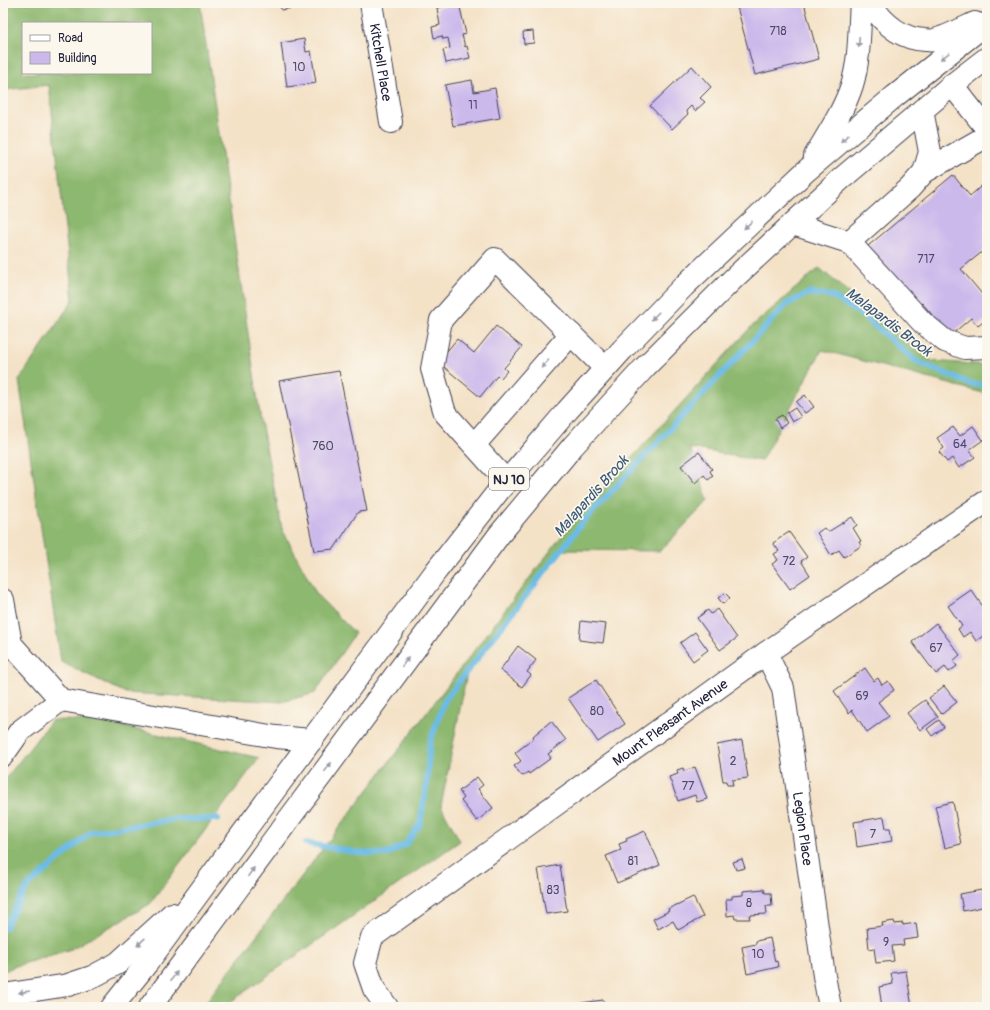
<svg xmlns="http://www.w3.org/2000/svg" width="990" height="1010" viewBox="0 0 990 1010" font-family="Pangolin,sans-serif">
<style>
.forest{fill:#8db86f;stroke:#586d55;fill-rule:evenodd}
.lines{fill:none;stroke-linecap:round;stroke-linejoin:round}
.stream{stroke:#6abbe6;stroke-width:6}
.building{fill:#ccb9ec}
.minor-casing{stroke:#423f50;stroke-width:24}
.major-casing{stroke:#423f50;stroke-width:24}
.minor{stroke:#fff;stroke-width:22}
.major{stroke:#fff;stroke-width:22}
.oneway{fill:#9c9ca7}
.labels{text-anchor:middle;stroke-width:3.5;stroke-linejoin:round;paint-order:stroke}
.number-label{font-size:12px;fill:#4c4867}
.shield{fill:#fbf7ec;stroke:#636270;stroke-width:1}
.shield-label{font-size:13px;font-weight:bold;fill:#22223b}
.street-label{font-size:14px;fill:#22223b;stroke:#fbf7ec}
.water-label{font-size:15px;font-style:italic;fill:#3b5877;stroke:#fbf7ec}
</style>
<rect width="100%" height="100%" fill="#fbf7ec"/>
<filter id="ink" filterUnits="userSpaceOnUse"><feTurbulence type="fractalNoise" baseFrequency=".025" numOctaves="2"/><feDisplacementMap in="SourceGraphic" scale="8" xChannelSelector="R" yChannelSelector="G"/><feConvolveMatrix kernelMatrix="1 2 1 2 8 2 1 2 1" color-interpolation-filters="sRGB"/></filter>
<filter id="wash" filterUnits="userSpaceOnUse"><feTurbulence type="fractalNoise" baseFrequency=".012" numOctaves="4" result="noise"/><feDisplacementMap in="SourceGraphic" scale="16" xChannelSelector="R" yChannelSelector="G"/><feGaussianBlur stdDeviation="0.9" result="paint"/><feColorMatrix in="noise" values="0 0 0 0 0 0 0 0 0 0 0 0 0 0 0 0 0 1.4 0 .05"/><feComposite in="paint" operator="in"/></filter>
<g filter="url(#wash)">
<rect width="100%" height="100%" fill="#f4e2c7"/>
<g class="forest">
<path d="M3,3H200L261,422L282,529L317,595L355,633L315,693L282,702L126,693L61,662L19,380L73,300L49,85L3,90ZM23,23H151V73H23Z"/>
<path d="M819,268L932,361L987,365V394L822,350L761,461L690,448L708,501L660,551L559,550L467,673L441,806L460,841L223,1007H202L567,529L751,327Z"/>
<path d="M52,720L100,721L259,758L150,904L71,949L13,967L3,972V782Z"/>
</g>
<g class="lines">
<g class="stream">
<path d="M306,843L359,853L387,854L406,844L420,824L426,789L430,742L445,700L583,522L787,304L809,293L832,296L862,315L917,362L971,384L987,385"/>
<path d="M3,929L5,927L27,887L91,832L176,819H218"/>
</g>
</g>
<g id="blocks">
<g class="building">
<path d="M280,3H316V4L281,10Z"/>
<path d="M459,3L466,34L462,35L465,47L467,46L470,58L446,63L443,50L450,48L448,38L443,39L442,36L434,38L432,27L440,25L437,8Z"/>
<path d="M736,3H804L819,59L755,75Z"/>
<path d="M533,31L534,43L524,44L523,32Z"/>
<path d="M304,39L306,52L311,51L316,83L287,87L281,43Z"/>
<path d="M692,66L711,87L700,98L705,102L695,111L691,106L686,111L688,114L672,129L650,106Z"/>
<path d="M472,80L474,92L495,88L500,118L453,126L445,85Z"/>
<path d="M953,175L970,196L987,181V248L961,269L987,300V319L978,326L971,318L950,336L922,303L918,306L868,246Z"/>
<path d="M496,326L522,347L504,368L507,371L500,379L497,376L480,397L438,362L457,339L474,353Z"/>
<path d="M339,371L367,511L358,512L334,549L314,551L279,381Z"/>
<path d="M805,395L814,407L805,413L796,402Z"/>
<path d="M795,408L801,417L792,422L787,413Z"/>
<path d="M782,415L787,423L780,428L775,419Z"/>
<path d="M973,426L983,440L969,450L975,457L959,468L952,458L947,462L939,452L944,448L937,438L953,427L960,436Z"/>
<path d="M699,452L712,469L710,471L713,476L708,480L704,475L695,483L681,466Z"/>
<path d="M852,517L857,525L853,528L861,541L859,542L861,546L844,557L839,550L831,555L817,533L824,528L828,532Z"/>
<path d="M789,532L807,557L801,561L810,575L790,589L772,564L778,560L774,554L779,551L773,543Z"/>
<path d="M971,590L987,612V633L976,641L970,632L963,637L958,629L962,626L948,606Z"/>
<path d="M725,593L730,598L723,604L718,598Z"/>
<path d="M717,609L737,638L720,650L697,618L708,610L711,614Z"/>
<path d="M581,621L606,624L603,643L579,640Z"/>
<path d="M936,623L960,655L953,661L957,666L949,672L945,667L936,674L912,642Z"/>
<path d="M695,632L708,650L693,661L680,643Z"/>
<path d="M518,646L536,660L527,672L531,675L522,687L500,670Z"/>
<path d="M865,668L874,681L878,678L882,685L888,681L894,690L878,702L889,716L867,732L852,710L849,713L834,691Z"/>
<path d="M596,680L625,724L598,742L568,698Z"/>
<path d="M944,686L957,702L942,714L929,698Z"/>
<path d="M925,700L938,717L920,730L907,713Z"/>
<path d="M939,720L944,727L932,736L927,729Z"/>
<path d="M551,721L566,740L548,754L551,758L529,774L528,772L522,776L514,766L521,761L515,753L534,738L533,736Z"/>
<path d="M742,740L748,778L732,780L733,785H727L726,781H723L717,745Z"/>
<path d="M695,767L707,799L697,802L695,795L678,801L669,777L678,774L677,770L683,768L684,771Z"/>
<path d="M477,777L483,785L478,789L493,808L477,821L461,801L464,798L459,791Z"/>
<path d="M953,802L961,844L945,848L935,806Z"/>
<path d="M884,817L886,828H890L892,841L857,847L854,822Z"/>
<path d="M645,831L660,865L617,883L606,856L621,850L619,844L627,841L626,839Z"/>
<path d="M742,859L745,868L736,870L733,862Z"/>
<path d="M560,865L567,911L546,914L538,869Z"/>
<path d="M764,889L765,893H771L772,906H766L767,914L749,915L750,919H735L734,915L727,916L726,899H732V896L743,895V891Z"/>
<path d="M987,889V906L963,911L960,894Z"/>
<path d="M693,897L703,917L678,930L673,921L658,929L653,919L669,911L668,909Z"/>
<path d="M894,921L895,924L903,923V925L916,923L918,938L903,940L904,945L892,946L894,961L876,963L874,948L869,949L867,928L883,926L882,923Z"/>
<path d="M770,938L775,962L777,961L778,967L747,974L742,947L756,944V941Z"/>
<path d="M906,971L912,1007H882L879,987L893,984L891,973Z"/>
<path d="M603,1000L604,1007H582L581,1003Z"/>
</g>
</g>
</g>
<g filter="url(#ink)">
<use href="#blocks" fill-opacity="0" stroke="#423f50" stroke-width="1"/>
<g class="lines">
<g class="minor-casing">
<g id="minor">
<path id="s1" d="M371,3L391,122"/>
<path d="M952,85L987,129"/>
<path d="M924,172L987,136"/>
<path d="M793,224L849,242L922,322L945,341L965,348L987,347"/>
<path d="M849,242L910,188L924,172L930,152L922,110"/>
<path d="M474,445L571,334"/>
<path d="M507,482L445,413L432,369L441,320L495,259L605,368"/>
<path d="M3,600L11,644L61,700L276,737L312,740"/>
<path id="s2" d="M766,653L783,688L824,976L830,1007"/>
<path d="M3,755L20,731L61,700"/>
<path id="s3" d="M387,1007L374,989L365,963L372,937L766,653L987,501"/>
</g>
</g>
<g class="major-casing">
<g id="major">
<path d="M870,3C883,23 900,39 925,40C927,40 931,41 934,40C944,38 964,28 975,23"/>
<path d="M815,156C828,134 844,110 852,85C860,59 859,30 861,3"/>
<path d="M3,995L68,985L92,977L118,963L172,914"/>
<path d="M112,1007L148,962L436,571L500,489L567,411L622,350L684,286L806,171L895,96L987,23"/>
<path d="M150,1007L499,535L573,446L645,367L734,278L841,179L952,85L987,58"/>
</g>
</g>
<use href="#minor" class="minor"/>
<use href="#major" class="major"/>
</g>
<defs><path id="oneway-solid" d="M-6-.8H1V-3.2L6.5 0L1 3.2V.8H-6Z"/></defs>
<g class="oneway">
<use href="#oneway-solid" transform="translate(859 42) rotate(93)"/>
<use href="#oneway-solid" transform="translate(945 56) rotate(142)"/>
<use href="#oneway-solid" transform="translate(845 138) rotate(140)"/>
<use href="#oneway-solid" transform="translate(748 225) rotate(137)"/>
<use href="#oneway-solid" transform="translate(655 316) rotate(134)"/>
<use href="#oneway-solid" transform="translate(545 364) rotate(131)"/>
<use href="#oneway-solid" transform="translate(405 662) rotate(-54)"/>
<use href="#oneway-solid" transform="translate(328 767) rotate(-54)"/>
<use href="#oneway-solid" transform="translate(251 872) rotate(-54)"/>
<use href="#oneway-solid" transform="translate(141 942) rotate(137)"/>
<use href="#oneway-solid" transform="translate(174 976) rotate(-54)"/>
<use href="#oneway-solid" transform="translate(24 992) rotate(171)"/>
</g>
</g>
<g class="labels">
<g class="number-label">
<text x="778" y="35">718</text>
<text x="299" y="71">10</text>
<text x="473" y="109">11</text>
<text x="926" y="263">717</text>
<text x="960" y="448">64</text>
<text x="323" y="450">760</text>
<text x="789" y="565">72</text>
<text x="936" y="652">67</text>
<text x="862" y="700">69</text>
<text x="597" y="715">80</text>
<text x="733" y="765">2</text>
<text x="688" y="790">77</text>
<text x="873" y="838">7</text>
<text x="633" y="865">81</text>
<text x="553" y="894">83</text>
<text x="749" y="907">8</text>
<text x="886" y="946">9</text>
<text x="758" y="958">10</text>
</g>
<rect class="shield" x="489" y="468" width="40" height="22" rx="3"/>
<g class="shield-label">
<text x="509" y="484">NJ 10</text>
</g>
<g class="street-label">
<text dy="5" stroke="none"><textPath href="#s1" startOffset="60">Kitchell Place</textPath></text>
<text dy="5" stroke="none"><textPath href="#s3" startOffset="444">Mount Pleasant Avenue</textPath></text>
<text dy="5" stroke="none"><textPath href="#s2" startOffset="181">Legion Place</textPath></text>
</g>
<g class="water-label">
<text transform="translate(889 322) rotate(37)" y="5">Malapardis Brook</text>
<text transform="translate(591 496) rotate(-48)" y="5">Malapardis Brook</text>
</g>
</g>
<rect width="990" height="1010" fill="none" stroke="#fbf7ec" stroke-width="16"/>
<rect x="22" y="22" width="130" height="52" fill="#fbf7ec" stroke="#a4a2a5"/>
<rect x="30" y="35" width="20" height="6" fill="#ffffff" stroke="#a4a2a5"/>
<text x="58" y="42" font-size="12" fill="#22223b">Road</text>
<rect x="30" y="52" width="20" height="12" fill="#ccb9ec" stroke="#a4a2a5"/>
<text x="58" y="62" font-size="12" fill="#22223b">Building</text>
</svg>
